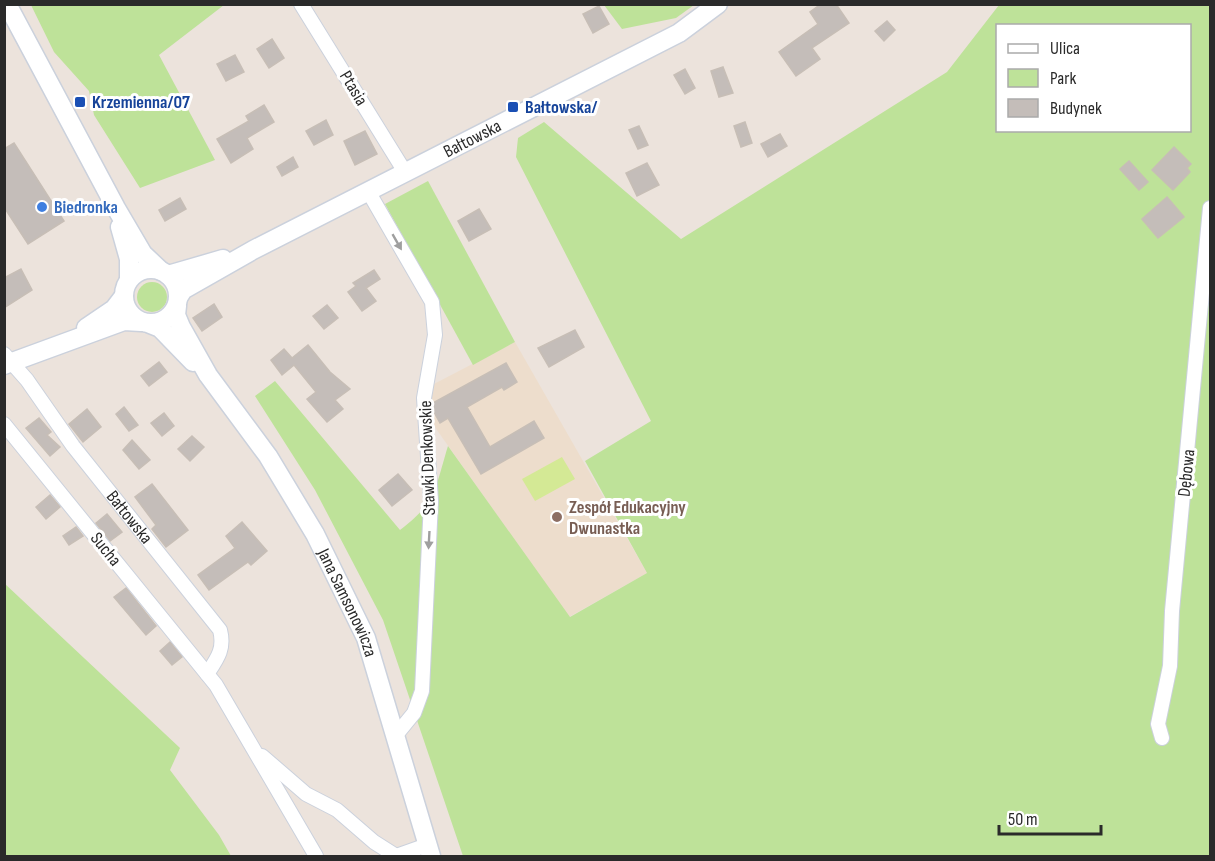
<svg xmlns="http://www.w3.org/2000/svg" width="1215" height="861" viewBox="0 0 1215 861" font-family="'Sofia Sans Condensed',sans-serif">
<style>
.education{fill:#edddcc}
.green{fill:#bee299;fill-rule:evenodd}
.pitch{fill:#d4e995}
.building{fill:#c4bdb9;stroke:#c7beb6;stroke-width:1.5}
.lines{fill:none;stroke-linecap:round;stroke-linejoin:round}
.street-casing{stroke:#cbd1dc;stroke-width:16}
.secondary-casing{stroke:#cbd1dc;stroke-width:21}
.street{stroke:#fff;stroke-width:14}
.secondary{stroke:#fff;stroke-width:18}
.oneway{fill:#9f9f9f}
.transit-dot{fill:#1a4fb4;stroke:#fff;stroke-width:2}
.shop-dot{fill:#3f7fe0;stroke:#fff;stroke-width:2}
.education-dot{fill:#8d6e63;stroke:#fff;stroke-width:2}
.labels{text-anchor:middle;stroke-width:6;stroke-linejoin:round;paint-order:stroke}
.street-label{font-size:18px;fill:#2a2a2a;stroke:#fff}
.transit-label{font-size:18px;font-weight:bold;fill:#164399;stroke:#fff;text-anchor:start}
.shop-label{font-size:18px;font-weight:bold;fill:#366cbe;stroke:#fff;text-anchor:start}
.education-label{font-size:18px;font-weight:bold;fill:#785e54;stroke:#fff;text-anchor:start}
</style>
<rect width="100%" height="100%" fill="#ece3dc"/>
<path class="education" d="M515,342L647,573L569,617L432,423V385Z"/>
<g class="green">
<path d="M31,5H224L159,55L215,160L140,188L94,115L89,91L54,52Z"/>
<path d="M604,5H694L676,18L622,29Z"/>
<path d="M999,5H1210V856H463L383,620L315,490L255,396L275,381L400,530C437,502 435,488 448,446L570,617L647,573L585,461L651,421L516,157L518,138L544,122L681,239L947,72ZM998,26H1190V130H998Z"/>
<path d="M428,181L515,342L473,365L385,204Z"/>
<circle cx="152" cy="297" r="15"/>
<path d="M4,583L180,748L170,770L219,835L231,856H5Z"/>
</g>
<path class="pitch" d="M562,457L575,479L535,501L522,479Z"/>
<g class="building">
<path d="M821,4H836L849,23L812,48L820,59L796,76L779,52L818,24L810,12Z"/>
<path d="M599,6L609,24L593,33L583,14Z"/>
<path d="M887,21L895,30L884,41L875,31Z"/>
<path d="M272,39L284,58L269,68L257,49Z"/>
<path d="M235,55L244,72L226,81L217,64Z"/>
<path d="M723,67L733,93L719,97L711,71Z"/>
<path d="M685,69L695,88L685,94L674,75Z"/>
<path d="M264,105L274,122L247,138L253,149L231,163L217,139L249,121L246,116Z"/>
<path d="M326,120L333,135L314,145L306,131Z"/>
<path d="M745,122L752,143L741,147L734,126Z"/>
<path d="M639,126L648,145L638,149L629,130Z"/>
<path d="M365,131L377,154L355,165L344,141Z"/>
<path d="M780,134L787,146L768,157L761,144Z"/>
<path d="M14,143L64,221L28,244L4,207V149Z"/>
<path d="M1174,147L1191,164L1187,168L1190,172L1173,190L1152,170Z"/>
<path d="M293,157L298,167L282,176L277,167Z"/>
<path d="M1129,161L1148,182L1139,190L1120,169Z"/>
<path d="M647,163L659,185L637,196L626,173Z"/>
<path d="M1167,197L1184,217L1158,238L1142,219Z"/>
<path d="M180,198L186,209L165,221L159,210Z"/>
<path d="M479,209L491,229L469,241L458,221Z"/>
<path d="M21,269L32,290L4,308V278Z"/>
<path d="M374,270L380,279L366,288L376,301L362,311L348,292L356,286L353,283Z"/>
<path d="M214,304L222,317L202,331L193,318Z"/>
<path d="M327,305L338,318L324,329L313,316Z"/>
<path d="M575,330L584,347L549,367L538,348Z"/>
<path d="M308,345L330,372L350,389L335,400L343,409L327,422L307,399L316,392L294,365L282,375L271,360L284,349L292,358Z"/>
<path d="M159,362L167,372L149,386L141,376Z"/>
<path d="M506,363L517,382L504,390L502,387L467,407L490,447L534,421L544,438L481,474L448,418L440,423L434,412L433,403Z"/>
<path d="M124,407L138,425L129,431L116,414Z"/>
<path d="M87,409L101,427L83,442L69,424Z"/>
<path d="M164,413L174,426L162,436L151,423Z"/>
<path d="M39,418L51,432L47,435L60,447L50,456L26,428Z"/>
<path d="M192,436L204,447L190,461L178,449Z"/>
<path d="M132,440L150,460L139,469L123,450Z"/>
<path d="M398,474L412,490L392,506L379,490Z"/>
<path d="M152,484L188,530L166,547L152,529L156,525L135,497Z"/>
<path d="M50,495L60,507L46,519L36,507Z"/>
<path d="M107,514L122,532L110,541L96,523Z"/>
<path d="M242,522L267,551L251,565L248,562L209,590L198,575L235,548L226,536Z"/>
<path d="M76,527L83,536L69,545L63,536Z"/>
<path d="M126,588L156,626L146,635L114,597Z"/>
<path d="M170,642L182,657L172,665L160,651Z"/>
</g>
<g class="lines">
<g class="street-casing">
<g id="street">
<path d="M301,4L405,172"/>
<path d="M368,191L432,302L435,335L424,398L431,501L422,691L414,713L396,735"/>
<path id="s1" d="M4,354L27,380L73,446L220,630C225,649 217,659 207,674"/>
<path d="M4,424L216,685L316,856"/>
<path d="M1162,738L1158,724L1170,666L1172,611L1210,208"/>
<path d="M262,756L306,794L337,810L374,842L396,856"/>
<path d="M396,856L427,845"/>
</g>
</g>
<g class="secondary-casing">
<g id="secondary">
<path d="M7,4L116,208L143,254L161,271"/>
<path d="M120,227L129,259V280"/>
<circle cx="151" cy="296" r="27"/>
<path d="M168,275L223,259"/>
<path id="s2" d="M178,298L183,290L253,250L679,33L718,4"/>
<path id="s3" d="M177,306L176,315L181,327L208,375L268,456L315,534L366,638L431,856"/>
<path d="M150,324L160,328L193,362"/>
<path d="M86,328L114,309L124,296"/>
<path d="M4,365L124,321L141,322"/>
</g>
</g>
<use href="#street" class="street"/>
<use href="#secondary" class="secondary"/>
</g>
<defs><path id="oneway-solid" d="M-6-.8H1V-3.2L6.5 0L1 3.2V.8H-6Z" transform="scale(1.5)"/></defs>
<g class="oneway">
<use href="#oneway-solid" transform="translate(397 242) rotate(60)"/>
<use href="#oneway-solid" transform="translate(429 540) rotate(93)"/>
</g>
<g class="transit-dot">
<rect x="74" y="96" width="12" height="12" rx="3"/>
<rect x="507" y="101" width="12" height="12" rx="3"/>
</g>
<circle class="shop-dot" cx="42" cy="207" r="6"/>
<circle class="education-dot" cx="557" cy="517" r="6"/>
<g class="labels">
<g class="street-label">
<text transform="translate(354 88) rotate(59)" y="6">Ptasia</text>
<text dy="6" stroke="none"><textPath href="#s2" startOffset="336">Bałtowska</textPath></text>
<text transform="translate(427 458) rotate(-92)" y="6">Stawki Denkowskie</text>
<text transform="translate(1186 473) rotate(-84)" y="6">Dębowa</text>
<text dy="6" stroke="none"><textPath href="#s1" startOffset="206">Bałtowska</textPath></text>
<text transform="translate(106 549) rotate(51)" y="6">Sucha</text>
<text dy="6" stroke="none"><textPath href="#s3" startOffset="345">Jana Samsonowicza</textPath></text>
</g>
<g class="transit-label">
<text x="92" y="108">Krzemienna/07</text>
<text x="525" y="113">Bałtowska/</text>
</g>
<g class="shop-label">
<text x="54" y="213">Biedronka</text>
</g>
<g class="education-label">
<text x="569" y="513">Zespół Edukacyjny<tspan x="569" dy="21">Dwunastka</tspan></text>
</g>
</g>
<rect width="1215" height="861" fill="none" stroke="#2a2a2a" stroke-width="12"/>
<rect x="996" y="24" width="195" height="108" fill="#ffffff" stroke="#aaaaaa" stroke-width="1.5"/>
<rect x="1008" y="44" width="30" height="9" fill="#ffffff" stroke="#aaaaaa" stroke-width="1.5"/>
<text x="1050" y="54" font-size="18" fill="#2a2a2a">Ulica</text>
<rect x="1008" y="69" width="30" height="18" fill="#bee299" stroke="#aaaaaa" stroke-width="1.5"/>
<text x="1050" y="84" font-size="18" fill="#2a2a2a">Park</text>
<rect x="1008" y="99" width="30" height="18" fill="#c4bdb9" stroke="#aaaaaa" stroke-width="1.5"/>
<text x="1050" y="114" font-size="18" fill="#2a2a2a">Budynek</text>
<path d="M999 825v9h102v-9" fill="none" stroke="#2a2a2a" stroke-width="3"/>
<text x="1008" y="825" font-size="18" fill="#2a2a2a" stroke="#ffffff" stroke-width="4.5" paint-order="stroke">50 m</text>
</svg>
